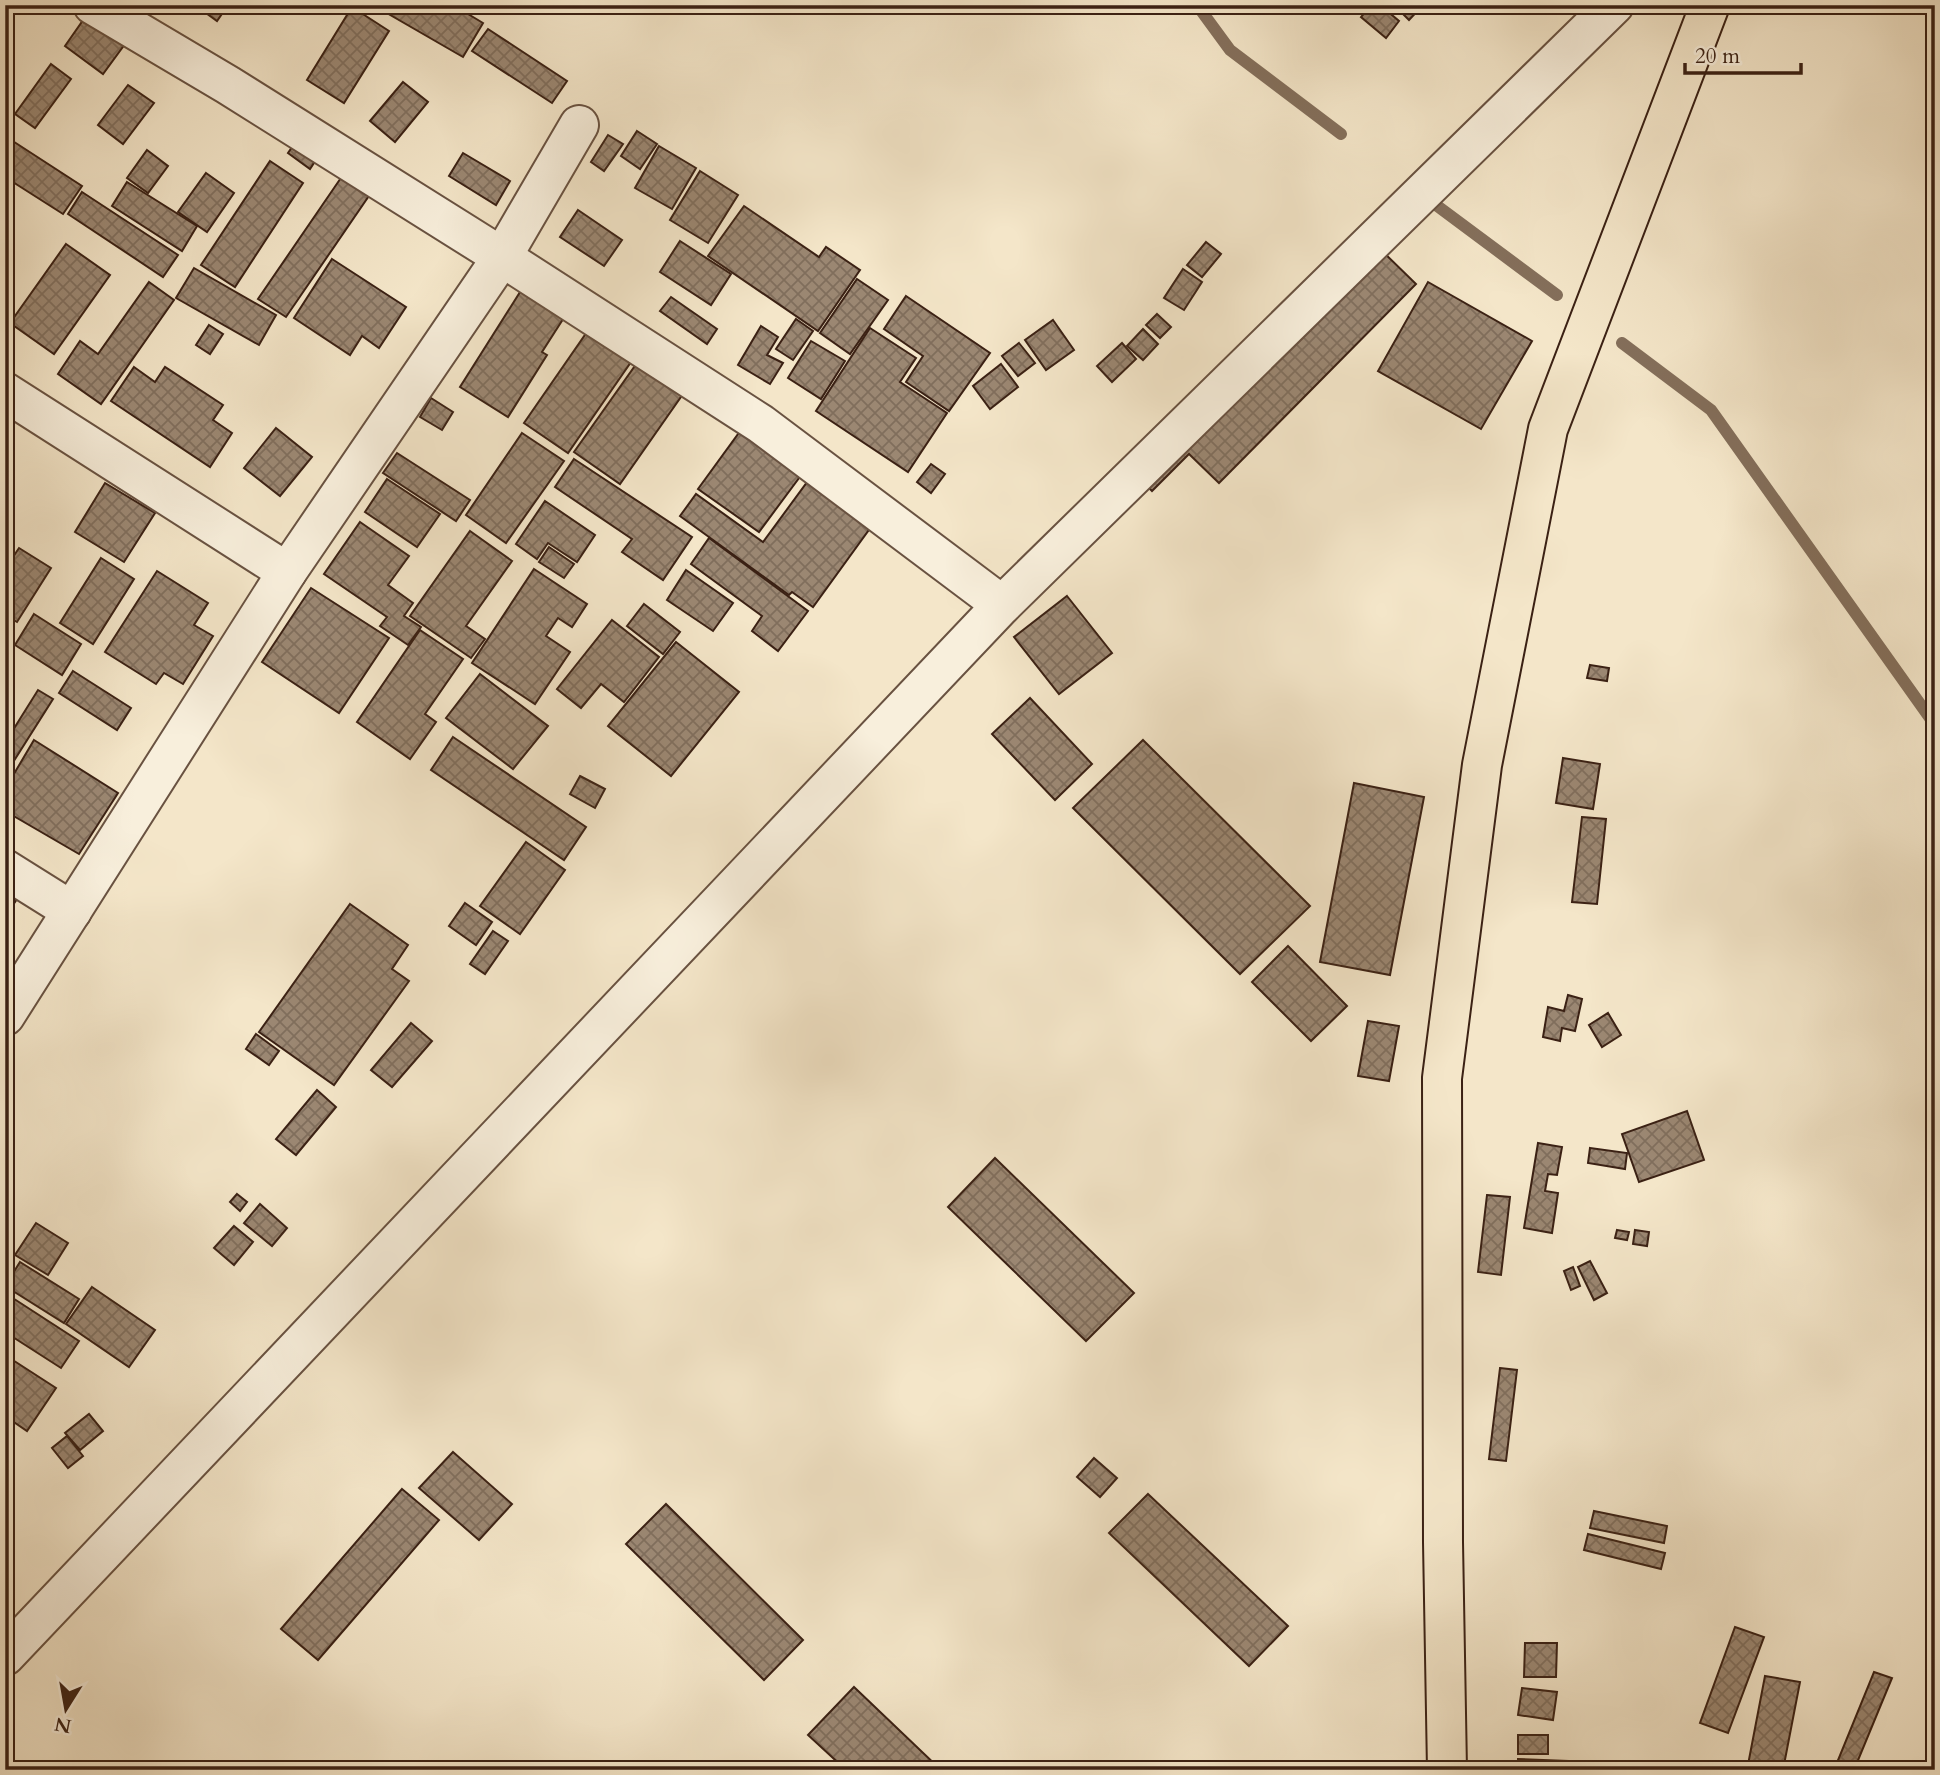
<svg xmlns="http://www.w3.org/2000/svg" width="1940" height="1775" viewBox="0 0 1940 1775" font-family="Cardo,serif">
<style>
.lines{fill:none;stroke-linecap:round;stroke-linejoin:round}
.stream{stroke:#846f5b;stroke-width:12}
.building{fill:url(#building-cross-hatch);stroke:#3b2114;stroke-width:2}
.minor-casing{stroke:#695241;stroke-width:42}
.highway-casing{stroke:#3b2114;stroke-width:42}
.minor{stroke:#f8efdc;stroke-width:38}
.highway{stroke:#f4e6c9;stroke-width:38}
</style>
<defs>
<pattern id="building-cross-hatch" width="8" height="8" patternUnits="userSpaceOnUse" patternTransform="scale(1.75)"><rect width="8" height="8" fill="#9b8772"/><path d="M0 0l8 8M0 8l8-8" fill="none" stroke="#806e5c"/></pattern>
</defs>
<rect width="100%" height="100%" fill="#f4e6c9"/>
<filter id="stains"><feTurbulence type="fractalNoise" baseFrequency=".00286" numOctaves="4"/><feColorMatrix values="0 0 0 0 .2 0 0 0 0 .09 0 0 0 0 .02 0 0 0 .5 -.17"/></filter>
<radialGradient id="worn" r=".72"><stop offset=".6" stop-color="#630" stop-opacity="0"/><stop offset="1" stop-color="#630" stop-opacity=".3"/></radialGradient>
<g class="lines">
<g class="stream">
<path d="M1197,5L1230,50L1341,134"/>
<path d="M1436,205L1557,295"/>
<path d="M1622,343L1711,410L1935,725"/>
</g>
</g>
<g class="building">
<path d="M195,5H228L217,21Z"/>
<path d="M373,5H453L483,23L463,57Z"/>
<path d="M1371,5H1380L1399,21L1386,38L1361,17Z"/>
<path d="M1394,5H1423L1409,20Z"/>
<path d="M352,7L389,31L344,103L307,80Z"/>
<path d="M86,16L125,44L103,74L65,46Z"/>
<path d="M488,29L567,81L552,103L472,51Z"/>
<path d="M51,64L71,79L35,128L15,114Z"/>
<path d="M403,82L428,102L395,142L370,121Z"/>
<path d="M128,85L154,103L123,144L98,125Z"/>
<path d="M637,131L657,144L640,169L621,156Z"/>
<path d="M301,134L323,149L310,169L288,153Z"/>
<path d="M608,135L623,144L604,171L591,162Z"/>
<path d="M5,136L82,186L63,214L5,177Z"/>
<path d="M659,146L696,168L672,209L635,188Z"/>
<path d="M147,150L168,166L148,193L127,178Z"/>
<path d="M463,153L510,181L496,205L449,176Z"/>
<path d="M270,161L303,183L235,287L201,265Z"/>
<path d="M347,169L375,187L286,317L258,299Z"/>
<path d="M700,171L738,195L708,243L670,220Z"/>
<path d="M206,173L234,193L207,232L178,212Z"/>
<path d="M127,182L197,226L182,251L112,206Z"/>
<path d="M82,192L178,255L163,277L68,214Z"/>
<path d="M744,206L819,257L826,247L860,270L818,331L708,256Z"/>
<path d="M578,210L622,240L604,266L560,237Z"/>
<path d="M680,241L731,274L711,305L660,272Z"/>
<path d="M1206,242L1221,254L1202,277L1187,265Z"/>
<path d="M66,244L110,275L54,354L10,323Z"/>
<path d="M1377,246L1416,284L1219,483L1189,454L1152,491L1145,484Z"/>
<path d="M332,259L406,307L379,348L362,336L350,355L294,318Z"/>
<path d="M194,268L276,315L259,345L176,298Z"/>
<path d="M1183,269L1202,282L1184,310L1164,298Z"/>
<path d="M857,279L888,300L850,354L820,333Z"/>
<path d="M149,282L174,300L101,404L58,374L80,341L98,354Z"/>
<path d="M1428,282L1532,341L1481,429L1378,371Z"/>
<path d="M522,289L565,316L542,352L547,355L508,417L460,387Z"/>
<path d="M906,296L990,353L949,411L906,382L923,356L884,329Z"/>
<path d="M671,297L717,329L707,344L660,311Z"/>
<path d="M1157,314L1171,327L1160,338L1146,325Z"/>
<path d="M796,319L813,331L793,360L776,349Z"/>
<path d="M1053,320L1074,350L1046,370L1025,340Z"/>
<path d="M209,325L223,334L210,354L196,345Z"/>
<path d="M761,326L778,337L767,355L783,363L770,384L738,365Z"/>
<path d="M870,328L916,358L900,382L947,413L908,472L816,411Z"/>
<path d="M1143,329L1158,344L1143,360L1127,346Z"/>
<path d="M587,332L631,362L568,453L524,423Z"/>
<path d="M811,341L845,361L821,399L788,378Z"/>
<path d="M1019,343L1035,363L1018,376L1002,356Z"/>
<path d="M1122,343L1136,359L1112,382L1097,366Z"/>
<path d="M637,363L683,394L620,484L574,452Z"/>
<path d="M1001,364L1018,387L990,409L973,386Z"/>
<path d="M134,367L155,382L165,367L223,405L213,420L232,433L210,467L111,401Z"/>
<path d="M431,398L453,412L442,430L420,417Z"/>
<path d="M276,428L312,457L280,496L244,468Z"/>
<path d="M741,430L802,474L759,532L698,489Z"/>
<path d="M522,433L564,461L506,543L466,515Z"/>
<path d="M397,453L470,500L456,521L383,473Z"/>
<path d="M574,459L692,537L663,580L622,552L632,539L555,487Z"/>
<path d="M931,464L945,474L931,493L917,482Z"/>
<path d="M816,470L879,516L813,607L792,592L789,595L680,516L696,494L763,542Z"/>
<path d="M387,479L440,514L417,547L365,512Z"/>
<path d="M105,483L155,513L124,562L75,532Z"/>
<path d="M545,501L595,535L577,562L548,543L537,559L516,544Z"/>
<path d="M360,522L409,556L388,585L413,603L404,616L421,627L408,645L380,626L387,617L324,574Z"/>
<path d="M470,531L512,561L466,626L485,639L471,658L410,616Z"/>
<path d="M709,538L808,611L778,651L752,631L762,616L691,564Z"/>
<path d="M549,547L574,564L564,578L539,562Z"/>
<path d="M19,548L51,568L17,622L5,615V569Z"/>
<path d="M101,558L134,579L93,644L60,623Z"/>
<path d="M534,569L587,604L572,627L558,618L546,636L570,652L535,704L472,663Z"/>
<path d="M686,570L733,603L713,631L667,600Z"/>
<path d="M157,571L208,603L194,625L213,636L183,684L164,673L156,684L105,652Z"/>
<path d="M311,588L389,638L339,713L262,662Z"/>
<path d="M1067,596L1112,653L1059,694L1014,637Z"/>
<path d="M644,604L680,632L663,654L627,626Z"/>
<path d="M34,614L81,644L62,675L15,645Z"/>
<path d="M612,620L659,657L624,702L601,684L581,708L557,689Z"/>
<path d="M420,630L463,659L425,714L436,722L410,759L357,722Z"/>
<path d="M676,642L739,692L671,776L608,726Z"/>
<path d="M1590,665L1609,668L1607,681L1587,678Z"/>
<path d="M73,671L131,708L117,730L59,693Z"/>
<path d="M480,674L548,726L513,769L446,718Z"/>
<path d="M38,690L53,699L5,775V738H8Z"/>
<path d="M1030,698L1092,764L1055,800L992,734Z"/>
<path d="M453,737L586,827L564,860L431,770Z"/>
<path d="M34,740L118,793L79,854L5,811V789Z"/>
<path d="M1143,740L1310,906L1240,974L1073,808Z"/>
<path d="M1563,758L1600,764L1593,809L1556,803Z"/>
<path d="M580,776L605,789L595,808L570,794Z"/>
<path d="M1354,783L1424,797L1390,975L1320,962Z"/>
<path d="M1582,817L1606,819L1597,904L1572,902Z"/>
<path d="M526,842L565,870L520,934L480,906Z"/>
<path d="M5,887L19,896L5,917Z"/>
<path d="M465,903L492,922L476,945L449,926Z"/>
<path d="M350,904L408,945L392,969L409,981L334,1085L259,1032Z"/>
<path d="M493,931L508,941L485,974L470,964Z"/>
<path d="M1288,946L1347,1006L1311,1041L1252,982Z"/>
<path d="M1568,995L1582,999L1575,1031L1562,1028L1560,1041L1543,1037L1548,1007L1564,1011Z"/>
<path d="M1608,1013L1621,1035L1602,1047L1589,1025Z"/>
<path d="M1368,1021L1399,1026L1389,1081L1358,1076Z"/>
<path d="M411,1023L432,1041L392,1087L371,1070Z"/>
<path d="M256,1034L279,1051L269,1065L246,1049Z"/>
<path d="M317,1090L336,1107L296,1155L276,1139Z"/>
<path d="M1687,1111L1704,1160L1639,1182L1622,1134Z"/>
<path d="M1538,1143L1562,1147L1557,1175L1548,1174L1545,1191L1558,1193L1552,1233L1524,1228Z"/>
<path d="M1590,1148L1627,1153L1625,1169L1588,1163Z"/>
<path d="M995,1158L1134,1293L1086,1341L948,1207Z"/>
<path d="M237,1194L247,1202L240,1211L230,1202Z"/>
<path d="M1487,1195L1510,1197L1501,1275L1478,1272Z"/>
<path d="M260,1204L287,1228L272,1246L244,1223Z"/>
<path d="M36,1223L68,1243L48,1275L15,1255Z"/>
<path d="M234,1226L253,1242L234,1265L214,1248Z"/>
<path d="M1617,1230L1629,1232L1627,1240L1615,1238Z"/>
<path d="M1635,1230L1649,1232L1647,1246L1633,1244Z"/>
<path d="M1590,1261L1607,1293L1594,1300L1578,1267Z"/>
<path d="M20,1262L79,1299L64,1323L5,1286Z"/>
<path d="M1573,1267L1580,1286L1571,1290L1564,1271Z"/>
<path d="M92,1287L155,1330L129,1367L66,1324Z"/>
<path d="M5,1293L79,1341L61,1368L5,1332Z"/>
<path d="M5,1355L56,1388L27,1431L5,1416Z"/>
<path d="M1500,1368L1517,1370L1506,1461L1489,1459Z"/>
<path d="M89,1414L103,1431L80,1450L65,1433Z"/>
<path d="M67,1436L83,1456L68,1468L52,1448Z"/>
<path d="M453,1452L512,1504L479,1540L419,1488Z"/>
<path d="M1094,1458L1117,1478L1100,1497L1077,1477Z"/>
<path d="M402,1489L439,1520L318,1660L281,1629Z"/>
<path d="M1148,1494L1288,1626L1249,1666L1109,1533Z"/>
<path d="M666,1504L803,1640L764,1680L626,1544Z"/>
<path d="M1594,1511L1667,1526L1664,1543L1590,1528Z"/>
<path d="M1588,1534L1665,1553L1661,1569L1584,1550Z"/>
<path d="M1735,1627L1764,1637L1728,1733L1700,1723Z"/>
<path d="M1525,1643H1557L1556,1677H1524Z"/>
<path d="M1874,1672L1892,1678L1854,1770H1834Z"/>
<path d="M1765,1676L1800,1682L1783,1770H1747Z"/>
<path d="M854,1687L941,1770H846L808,1735Z"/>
<path d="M1522,1688L1557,1692L1553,1720L1518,1715Z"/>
<rect x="1518" y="1735" width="30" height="19"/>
<path d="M1518,1759L1568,1761V1770H1518Z"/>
</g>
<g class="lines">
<g class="minor-casing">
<g id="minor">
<path d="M93,5L228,85L502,257L761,424L1002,605"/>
<path d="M5,392L287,572"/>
<path d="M5,869L72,911"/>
<path d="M5,1016L287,572L502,257L579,125"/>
<path d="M5,1656L1002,605L1614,5"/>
</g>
</g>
<g class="highway-casing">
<path id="highway" d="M1447,1770L1443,1542L1442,1078L1482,765L1548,429L1710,5"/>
</g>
<use href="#minor" class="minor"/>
<use href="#highway" class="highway"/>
</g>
<rect width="1940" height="1775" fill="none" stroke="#f4e6c9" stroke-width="28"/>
<rect x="7" y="7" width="1926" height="1761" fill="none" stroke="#3b2114" stroke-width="3.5"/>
<rect x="14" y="14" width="1912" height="1747" fill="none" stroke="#3b2114" stroke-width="2"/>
<g transform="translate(66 1709) rotate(191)" stroke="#f8efdc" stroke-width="5" paint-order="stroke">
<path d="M0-5L12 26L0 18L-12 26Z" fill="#3b2114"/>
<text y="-10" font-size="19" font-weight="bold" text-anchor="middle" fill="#3b2114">N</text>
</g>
<path d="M1685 63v10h116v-10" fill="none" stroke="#3b2114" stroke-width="3.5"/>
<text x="1695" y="63" font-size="21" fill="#3b2114" stroke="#f8efdc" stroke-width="5" paint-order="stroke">20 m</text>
<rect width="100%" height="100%" filter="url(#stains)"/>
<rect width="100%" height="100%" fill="url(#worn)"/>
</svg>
